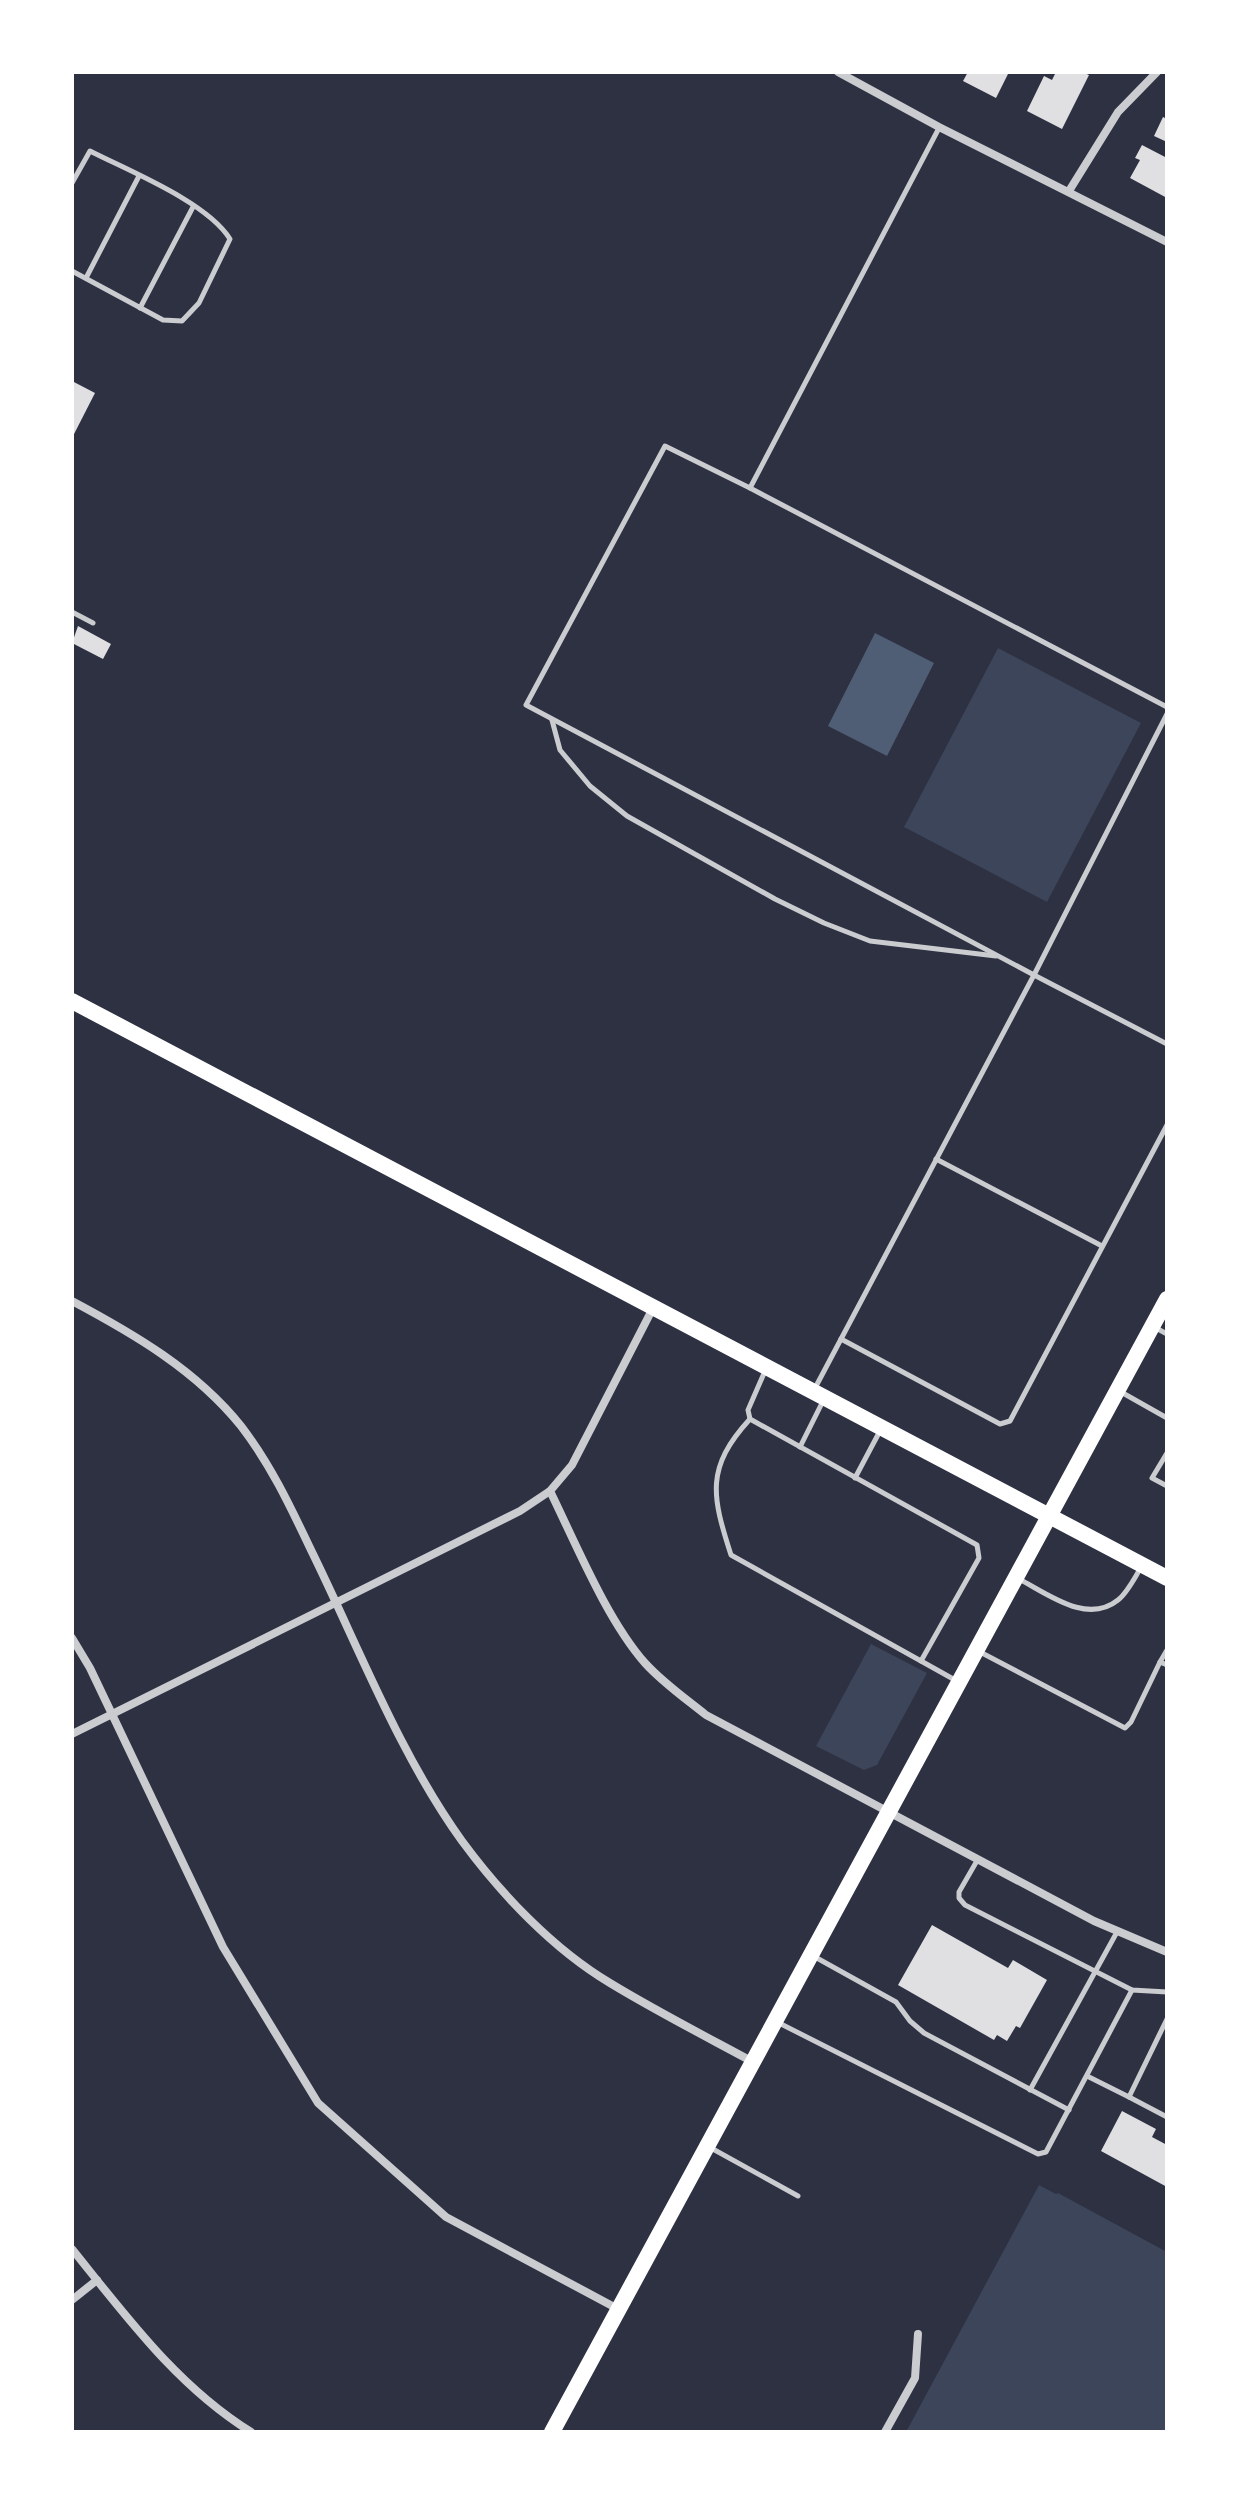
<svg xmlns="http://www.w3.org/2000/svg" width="1239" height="2504" viewBox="0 0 1239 2504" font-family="Commissioner,sans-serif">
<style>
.green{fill:#3c4559}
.water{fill:#4f5d75}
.building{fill:#e0e0e3}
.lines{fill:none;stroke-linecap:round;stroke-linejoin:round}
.service{stroke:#caccd0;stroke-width:5}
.minor{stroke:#caccd0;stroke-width:8}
.secondary{stroke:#fff;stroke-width:16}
</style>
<rect width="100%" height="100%" fill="#2d3142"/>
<g class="green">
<path d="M998,648L1141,723L1047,902L904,827Z"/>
<path d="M871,1644L927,1673L877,1765L864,1770L816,1746Z"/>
<path d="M1039,2185L1056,2194L1058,2193L1167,2252V2432H906Z"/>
</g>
<path class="water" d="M875,633L934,663L887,756L828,726Z"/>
<g class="building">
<path d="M968,72H1009L996,98L963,81Z"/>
<path d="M1056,72H1082L1089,75L1062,129L1027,111L1044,76L1052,80Z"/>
<path d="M1163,117L1167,119V142L1154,136Z"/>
<path d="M1142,145L1167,158V198L1130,178L1140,160L1135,158Z"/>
<path d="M72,381L95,393L72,438Z"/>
<path d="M78,626L111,644L103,659L72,643Z"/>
<path d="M932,1925L1008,1968L1013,1960L1047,1980L1020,2028L1016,2026L1007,2041L997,2035L994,2040L898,1985Z"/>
<path d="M1122,2111L1156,2129L1152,2137L1167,2145V2187L1101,2151Z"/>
</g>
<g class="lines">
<g class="service">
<path d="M939,128L750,488L1167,707"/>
<path d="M72,183L90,151C129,171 207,202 230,239L199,303L182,321L163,320L72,271"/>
<path d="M86,278L139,176"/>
<path d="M140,308L193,207"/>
<path d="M750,488L665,446L526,705L1034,975L1167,714"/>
<path d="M72,612L93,623"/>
<path d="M552,720L560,750L590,786L627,816L775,899L824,923L870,941L996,956"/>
<path d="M936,1159L1102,1246"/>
<path d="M1154,1327L1167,1334"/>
<path d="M841,1339L1000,1424L1010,1421L1167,1125"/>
<path d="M765,1371L748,1410L750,1419L977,1545L979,1558L921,1661L955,1680"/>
<path d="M814,1390L1034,975L1167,1044"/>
<path d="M1121,1392L1167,1418"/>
<path d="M750,1419C705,1468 712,1496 731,1555L921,1661"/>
<path d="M800,1447L823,1401"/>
<path d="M1167,1453L1152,1478L1167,1486"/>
<path d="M855,1478L881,1429"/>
<path d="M1019,1579C1048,1594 1087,1625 1118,1600C1127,1593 1134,1579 1140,1569"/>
<path d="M1167,1650L1160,1662L1167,1665"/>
<path d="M980,1652L1125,1728L1131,1722L1160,1662"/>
<path d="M978,1859L959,1892V1898L965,1905L1132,1990L1167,1992"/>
<path d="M815,1957L896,2002L910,2021L924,2033L1069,2110"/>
<path d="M779,2023L1038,2154L1046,2152L1132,1990"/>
<path d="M1087,2076L1129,2097L1167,2019"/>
<path d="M1030,2090L1117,1932"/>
<path d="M1129,2097L1167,2117"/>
<path d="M711,2148L798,2196"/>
</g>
<g class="minor">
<path d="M838,72L939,127L1167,242"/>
<path d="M1069,191L1118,112L1157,72"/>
<path d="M72,1301C134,1334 196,1370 241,1426C271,1465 291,1508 312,1552C359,1648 400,1755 462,1841C501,1894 553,1949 610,1983C656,2011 705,2036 753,2062"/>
<path d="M550,1491C576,1544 607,1620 645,1663C663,1683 685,1698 706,1715L1094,1921L1167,1952"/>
<path d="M72,1638L90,1668L223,1947L318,2103L446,2217L618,2309"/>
<path d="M72,1734L520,1511L550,1491L572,1465L653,1308"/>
<path d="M72,2249C126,2316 177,2386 251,2432"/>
<path d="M72,2300L97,2280"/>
<path d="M885,2432L915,2378L918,2334"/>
</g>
<g class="secondary">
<path d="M72,1001L1167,1578"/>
<path d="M552,2432L1167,1299"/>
</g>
</g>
<rect width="1239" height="2504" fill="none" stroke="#ffffff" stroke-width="148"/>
</svg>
